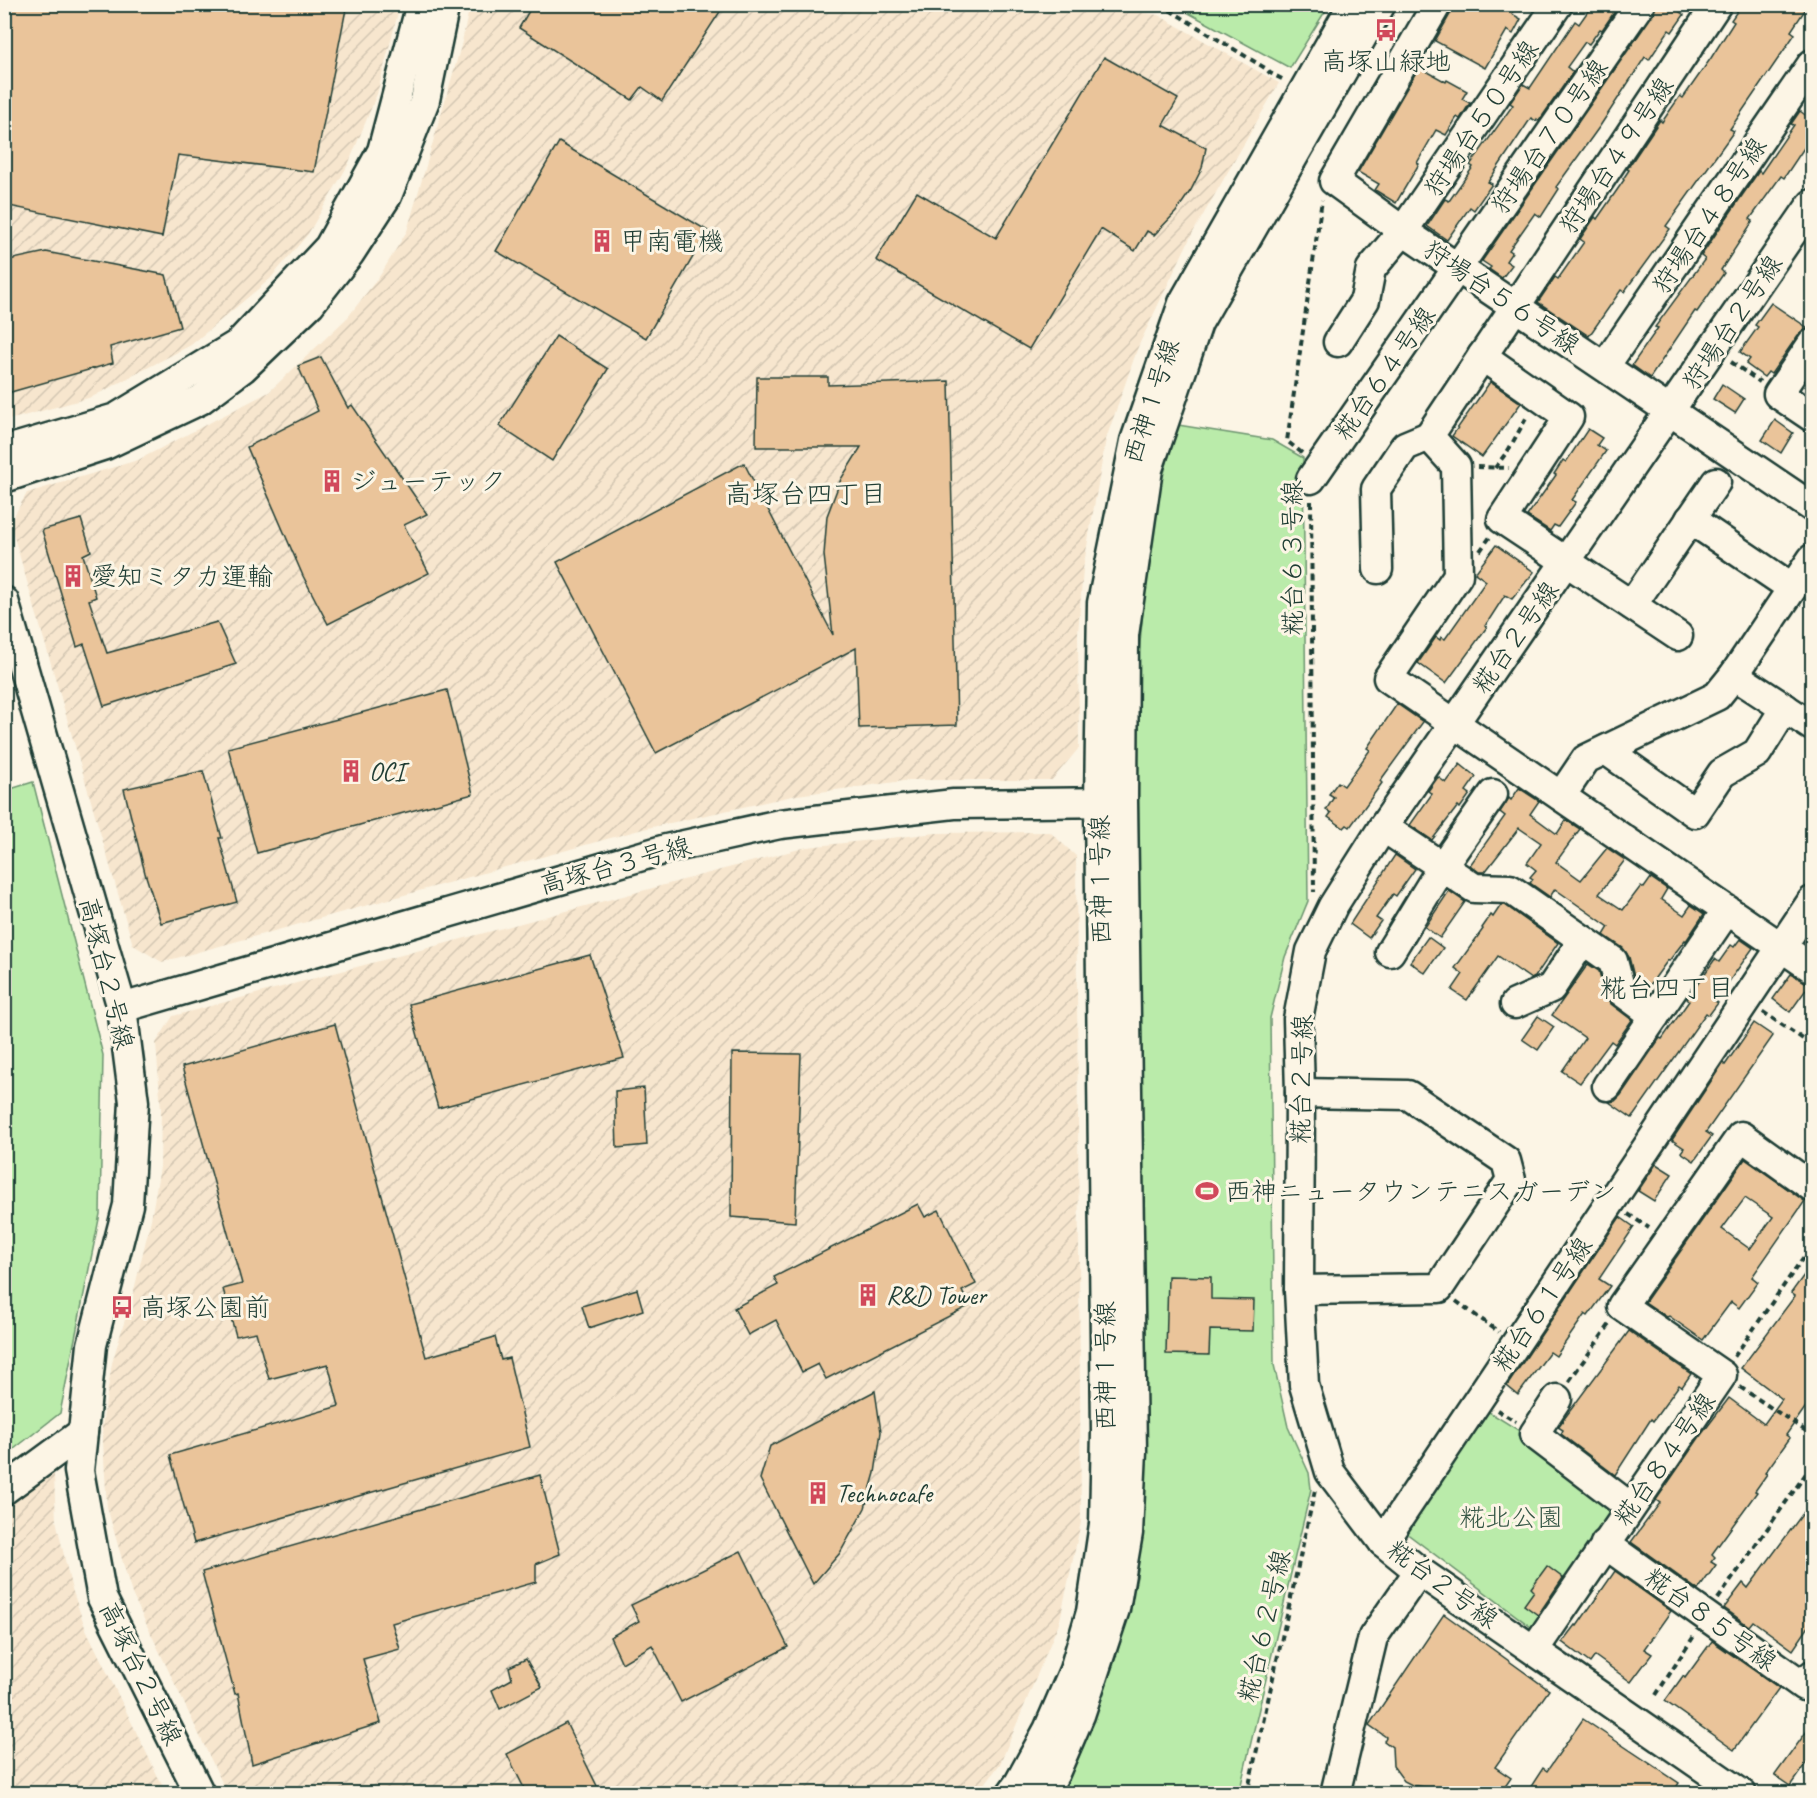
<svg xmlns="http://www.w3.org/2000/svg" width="1817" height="1798" viewBox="0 0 1817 1798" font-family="Caveat,'Klee One',sans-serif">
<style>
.industrial{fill:url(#industrial-furrows)}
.park{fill:#baebaa;stroke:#6c946f;stroke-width:1.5}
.building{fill:#eac49a;stroke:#1f3d34;stroke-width:1.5;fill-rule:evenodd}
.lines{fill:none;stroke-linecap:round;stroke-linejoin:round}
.minor-casing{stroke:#1f3d34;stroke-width:33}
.path{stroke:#1f3d34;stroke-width:4;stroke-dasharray:6 4.5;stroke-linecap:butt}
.minor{stroke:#fcf5e5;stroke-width:28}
.labels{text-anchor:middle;stroke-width:6;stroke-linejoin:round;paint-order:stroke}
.poi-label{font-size:26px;fill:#1f3d34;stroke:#fcf5e5;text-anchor:start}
.street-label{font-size:26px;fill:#1f3d34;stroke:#fcf5e5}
.park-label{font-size:26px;fill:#365746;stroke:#fcf5e5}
.neighbourhood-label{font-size:27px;fill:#1f3d34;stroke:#fcf5e5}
</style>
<defs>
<pattern id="industrial-furrows" width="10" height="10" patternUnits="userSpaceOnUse" patternTransform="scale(1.5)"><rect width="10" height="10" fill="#f7e6ce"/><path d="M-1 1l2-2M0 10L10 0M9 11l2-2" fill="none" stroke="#d3c6b2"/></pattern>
</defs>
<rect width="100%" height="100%" fill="#fcf5e5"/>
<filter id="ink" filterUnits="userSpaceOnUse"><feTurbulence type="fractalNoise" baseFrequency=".0167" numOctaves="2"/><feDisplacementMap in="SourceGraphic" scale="12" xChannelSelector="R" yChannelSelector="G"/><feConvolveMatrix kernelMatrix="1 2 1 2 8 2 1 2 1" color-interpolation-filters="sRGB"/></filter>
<g filter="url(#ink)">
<g class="industrial">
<path d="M4,5H400L377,94L348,165L308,234L270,279L191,345L92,397L5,421Z"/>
<path d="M470,5H1094L1158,15L1279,83L1191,236L1138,347L1106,439L1083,569L1078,633L1079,748L1052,780H911L797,795L643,829L162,962L133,945L10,523L27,493L138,460L269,392L348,317L381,274L407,231L461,46Z"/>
<path d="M1050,832L1076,856L1081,1522L1060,1620L1000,1764L978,1793H227L132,1594L107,1507L102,1426L112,1363L135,1286L151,1219L160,1167L161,1109L156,1043L173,1016L807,847L936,833Z"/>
<path d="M53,1455L56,1520L71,1586L85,1627L166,1793H5L4,1483Z"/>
</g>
<g class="park">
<path d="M1174,5H1329L1290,68Z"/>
<path d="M1178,425L1272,440L1303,458L1308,901L1285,957L1270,1018L1274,1365L1288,1427L1309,1473L1311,1489L1239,1793L1062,1794L1084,1745L1116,1657L1137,1577L1146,1479L1137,678L1145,585L1157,497Z"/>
<path d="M33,782L103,1055L100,1214L60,1413L5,1456L4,791Z"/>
<path d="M1481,1407L1531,1438L1621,1505L1535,1630L1401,1529Z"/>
</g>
<g class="building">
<path d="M4,4H347L314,172L178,155L162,237L4,205Z"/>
<path d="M533,4H725L662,101L642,87L632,100L519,28Z"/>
<path d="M1456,4H1517L1512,14L1521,19L1513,34L1507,30L1485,68L1435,41Z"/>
<path d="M1593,4H1613L1617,8L1602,30L1600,29L1589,44L1585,42L1567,67L1573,72L1539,121L1537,119L1536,121L1531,118L1488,182L1492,184L1474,210L1470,207L1447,240L1427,226L1445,199L1449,201L1473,167L1470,165L1513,105L1510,103L1523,84L1530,88L1575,21L1579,24Z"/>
<path d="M1656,4H1669L1684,15L1672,32L1669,30L1649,60L1645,57L1600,126L1556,187L1559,189L1541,217L1535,213L1509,250L1512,252L1506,261L1512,265L1502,278L1489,269L1491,267L1482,261L1654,13Z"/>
<path d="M1742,4H1809L1791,31L1795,34L1730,129L1734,131L1666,226L1670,229L1624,292L1621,290L1589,336L1538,302L1555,277L1558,279L1584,242L1580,239L1595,217L1597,219L1624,180L1623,179L1629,170L1627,169L1660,120L1662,122L1680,96L1683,98L1711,58L1734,22L1731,20Z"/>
<path d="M1104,57L1178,99L1163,125L1206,148L1202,168L1191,190L1176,212L1154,235L1147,231L1135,251L1101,229L1029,349L876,260L917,192L996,238Z"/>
<path d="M1419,67L1446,82L1447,80L1467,91L1462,99L1470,103L1460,119L1457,117L1446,135L1436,130L1417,163L1419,164L1396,203L1375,190L1379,184L1358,172Z"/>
<path d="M1800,111L1812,120V136L1784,178L1781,176L1750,219L1753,221L1721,270L1724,273L1697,312L1695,311L1650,378L1632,365L1658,328L1655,327L1705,259L1701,256L1717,232L1759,171L1761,173L1794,125L1791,124Z"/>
<path d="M559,142L708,231L646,338L496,251Z"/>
<path d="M46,252L166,275L180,327L110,347L113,363L4,394V261Z"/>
<path d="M1771,303L1808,328L1798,335L1771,374L1768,372L1764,377L1746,364L1750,359L1740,352L1758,327L1755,325Z"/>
<path d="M556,336L608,369L552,461L499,426Z"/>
<path d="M321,357L348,408L352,405L427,514L404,525L429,573L328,624L303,576L247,447L318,411L298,366Z"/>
<path d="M757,377H828V385L949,381L957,725L859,728L856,648L656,753L557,562L744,463L833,635L824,555L827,516L841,479L861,447H756Z"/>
<path d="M1490,382L1521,403L1482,457L1452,436Z"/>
<path d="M1722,384L1744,399L1735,413L1713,399Z"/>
<path d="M1775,420L1793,433L1781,453L1762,440Z"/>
<path d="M1588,429L1602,438L1597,445L1606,451L1572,500L1576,502L1558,527L1554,525L1550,531L1527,516L1556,475L1554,474L1563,460L1566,462Z"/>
<path d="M81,519L91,551L83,555L96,597L89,600L107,653L217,622L236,664L104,706L84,644L77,647L42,530Z"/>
<path d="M1496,545L1534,572L1512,599L1505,595L1485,626L1487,627L1446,683L1418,663L1436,637L1440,640L1441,637L1445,639L1486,581L1475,573Z"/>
<path d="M447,690L473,794L257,853L228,748Z"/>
<path d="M1397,704L1423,722L1380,781L1382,783L1350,827L1347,825L1344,828L1328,817L1331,813L1326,810L1334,797L1329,794L1338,782L1344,786L1370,750L1367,748Z"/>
<path d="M1460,764L1476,777L1466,791L1470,794L1460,808L1458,806L1432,840L1410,825L1432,794L1428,791L1438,777L1446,783Z"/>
<path d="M203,771L222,838H219L237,902L161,923L145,873L124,789Z"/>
<path d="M1519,788L1539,801L1530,814L1557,834L1566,820L1580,829L1556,862L1581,880L1607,848L1625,860L1599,894L1623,910L1641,886L1644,888L1651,878L1667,889L1661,899L1684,915L1691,905L1704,914L1686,941L1685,940L1669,961L1668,960L1647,989L1635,981L1629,957L1623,948L1604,935L1609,927L1555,889L1550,897L1530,883L1533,879L1530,877L1536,870L1527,863L1541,843L1519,828L1485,872H1479L1470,865L1505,816L1500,812L1509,798L1511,800Z"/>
<path d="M1395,855L1415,869L1396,896L1393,894L1376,918L1381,921L1369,938L1350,924Z"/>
<path d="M1449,891L1465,902L1440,938L1425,927Z"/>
<path d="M1501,905H1505L1558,943L1535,977L1531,979L1498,956L1467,1000L1452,990L1463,974L1455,968L1483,929L1482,928L1491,915L1493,917Z"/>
<path d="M1428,937L1443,948L1425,973L1410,962Z"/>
<path d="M1740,939L1753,948L1715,1001L1718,1003L1709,1015L1706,1013L1632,1118L1609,1102L1615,1101L1621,1095L1660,1038L1662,1039L1689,1001L1687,999L1715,959L1719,962L1731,945L1734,947Z"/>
<path d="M590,955L624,1058L438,1108L409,1004Z"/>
<path d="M1588,964L1599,971L1605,995L1611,1004L1632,1020L1615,1044L1611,1041L1580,1083L1562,1071L1585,1038L1552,1015Z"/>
<path d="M1791,974L1810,984L1790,1012L1773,999Z"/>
<path d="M1538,1016L1554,1027L1538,1050L1522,1039Z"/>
<path d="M1754,1023L1773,1036L1706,1132L1712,1136L1694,1161L1681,1152L1684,1148L1672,1140L1723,1063L1725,1065Z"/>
<path d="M335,1024L426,1357L495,1337L501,1360L509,1358L530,1447L194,1543L170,1455L339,1406L328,1364L269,1379L256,1332L236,1336L223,1289L242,1284L182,1067Z"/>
<path d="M732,1053L801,1054L795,1222L731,1217Z"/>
<path d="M644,1088L647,1145L617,1148L615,1091Z"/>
<path d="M1745,1159L1805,1201L1752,1277L1758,1282L1739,1308L1731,1302L1703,1340L1669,1316L1667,1317L1645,1302ZM1745,1198L1773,1217L1750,1249L1722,1229Z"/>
<path d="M1656,1164L1672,1174L1654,1201L1638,1191Z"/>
<path d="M918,1204L925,1217L939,1210L976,1284L962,1291L969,1306L826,1379L818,1364L802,1372L776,1320L748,1335L734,1308L778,1285L774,1277Z"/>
<path d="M1620,1217L1634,1227L1599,1279L1610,1286L1588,1316L1585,1314L1556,1356L1550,1352L1518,1395L1507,1386Z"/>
<path d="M1812,1264V1398L1786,1435L1790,1438L1765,1473L1767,1474L1755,1491L1757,1492L1712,1554L1715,1557L1711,1562L1716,1565L1698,1590L1631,1542L1660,1503L1656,1500L1701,1435L1729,1398L1764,1424L1782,1399L1741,1368L1795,1296L1791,1293Z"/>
<path d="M1168,1276L1211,1277V1299L1254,1300L1253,1331L1210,1330L1209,1355L1166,1354Z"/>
<path d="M637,1289L643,1310L589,1328L582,1306Z"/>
<path d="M1629,1331L1691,1374L1682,1387L1679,1385L1653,1421L1651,1419L1615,1475L1561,1434L1563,1430L1558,1427Z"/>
<path d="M875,1391L881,1432L875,1473L865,1508L840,1553L813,1584L760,1479L770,1446Z"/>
<path d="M540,1475L560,1554L536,1564V1582L392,1623L400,1649L363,1659L381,1723L252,1764L238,1693L235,1694L202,1572Z"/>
<path d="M1812,1501V1622L1793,1650L1753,1621L1749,1626L1724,1608L1743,1583L1748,1588Z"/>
<path d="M741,1551L788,1647L681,1702L652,1645L622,1663L610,1637L639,1621L631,1605Z"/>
<path d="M1547,1566L1563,1578L1538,1615L1524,1605L1534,1591L1531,1588Z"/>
<path d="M1615,1571L1671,1611L1644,1649L1652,1654L1631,1682L1595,1656L1590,1663L1562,1642L1575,1625L1577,1626Z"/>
<path d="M1444,1614L1549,1690L1495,1767L1511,1778L1500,1794H1438L1430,1788L1412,1785L1404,1781L1393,1766L1392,1747L1384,1741L1386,1737L1369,1725Z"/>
<path d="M1712,1641L1779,1688L1734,1750L1665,1701L1683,1676L1685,1678Z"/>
<path d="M526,1659L542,1687L500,1709L492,1690L512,1679L509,1667Z"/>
<path d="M1583,1719L1679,1783L1672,1794H1538L1530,1788L1543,1768L1547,1771Z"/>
<path d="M566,1723L601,1794H527L507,1754Z"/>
<path d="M1812,1724V1756L1791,1786L1775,1775Z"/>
</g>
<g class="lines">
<g class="minor-casing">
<g id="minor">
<path d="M1437,4L1334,181L1403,231L1812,507"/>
<path d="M1717,4L1429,436L1456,466L1458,575L1388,678L1812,968"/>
<path d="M1338,342L1365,300L1371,269L1403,231L1558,4"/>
<path d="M1812,344L1778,394L1812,417"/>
<path d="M1482,356L1569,417L1502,519L1678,636"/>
<path d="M1605,366L1812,64"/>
<path d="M4,451L116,418L238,344L329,247L382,151L421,4"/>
<path d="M4,478L105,445L200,400L243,368L310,304L350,253L387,196L425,100L445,4"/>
<path d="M1311,479L1640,4"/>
<path d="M1690,519L1792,588"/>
<path d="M1378,569L1376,489L1405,446L1429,436"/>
<path d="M4,601L122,1008L134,1102L128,1205L92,1345L79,1471L102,1598L200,1794"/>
<path d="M1632,605L1716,482"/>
<path d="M1734,675L1812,726"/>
<path d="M1606,750L1695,813L1722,773L1757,753L1785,708"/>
<path d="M1561,796L1586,759L1717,696L1734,675L1812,559"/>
<path d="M1383,827L1474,888L1510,889L1613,961L1621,991L1655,1016"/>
<path d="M1390,952L1442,867L1493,794"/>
<path d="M1515,1004L1551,988L1583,940"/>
<path d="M122,1008L666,849L780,824L954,804L1119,802"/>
<path d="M1607,1086L1727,910"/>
<path d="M1299,1290L1439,1288L1511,1180L1506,1161L1408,1095L1300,1093"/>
<path d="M1557,1399L1534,1434L1630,1507"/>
<path d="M4,1490L83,1432"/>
<path d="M1383,1542L1812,901"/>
<path d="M1605,1544L1804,1686L1812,1675"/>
<path d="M1534,1650L1722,1375L1622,1306L1741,1136L1812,1187"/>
<path d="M1011,1794L1019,1783L1048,1730L1074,1670L1091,1612L1104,1524L1106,1431L1099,802L1102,603L1135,441L1183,303L1353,4"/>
<path d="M1043,1794L1055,1773L1080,1715L1115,1609L1128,1533L1132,1451L1123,802L1124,635L1148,469L1198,323L1381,4"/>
<path d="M1335,1794L1373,1637L1419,1571"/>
<path d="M1742,1794L1419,1571L1383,1542L1330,1472L1304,1385L1299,1290L1300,1093L1298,1019L1311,951L1333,906L1383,827L1812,204"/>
</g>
</g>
<g class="path">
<path d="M1139,4L1168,9L1265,68L1270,73L1286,81"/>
<path d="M1731,362L1760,382"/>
<path d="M1302,453L1287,441L1322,200"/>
<path d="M1477,467L1509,468"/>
<path d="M1495,468L1509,449L1528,415"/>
<path d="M1311,501L1314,892"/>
<path d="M1480,551L1490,537"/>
<path d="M1763,1012L1812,1045"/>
<path d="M1628,1214L1649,1228"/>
<path d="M1456,1301L1499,1332"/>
<path d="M1734,1357L1812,1245"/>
<path d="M1569,1381L1610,1324"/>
<path d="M1740,1387L1812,1435"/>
<path d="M1497,1410L1516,1422"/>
<path d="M1718,1599L1812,1465"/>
<path d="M1656,1695L1694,1636"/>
<path d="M1247,1794L1315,1490"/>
</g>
<use href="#minor" class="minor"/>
</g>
</g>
<defs>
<g id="bus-bare" transform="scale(1.8)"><path d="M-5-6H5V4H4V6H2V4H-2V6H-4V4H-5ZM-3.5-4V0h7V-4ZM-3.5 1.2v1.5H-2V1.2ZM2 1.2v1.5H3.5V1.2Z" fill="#d1495b" stroke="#fcf5e5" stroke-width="2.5" paint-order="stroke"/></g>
<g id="building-bare" transform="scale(1.8)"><path d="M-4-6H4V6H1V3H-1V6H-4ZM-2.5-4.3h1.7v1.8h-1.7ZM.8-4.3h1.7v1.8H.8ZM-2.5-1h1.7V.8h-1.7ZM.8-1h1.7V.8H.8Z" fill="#d1495b" stroke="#fcf5e5" stroke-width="2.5" paint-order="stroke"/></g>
<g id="stadium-bare" transform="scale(1.8)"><path d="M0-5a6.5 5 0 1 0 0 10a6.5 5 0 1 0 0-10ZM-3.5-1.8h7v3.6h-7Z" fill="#d1495b" stroke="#fcf5e5" stroke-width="2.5" paint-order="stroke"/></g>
</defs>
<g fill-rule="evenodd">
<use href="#bus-bare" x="1386" y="30"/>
<use href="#building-bare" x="602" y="241"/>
<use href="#building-bare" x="332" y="481"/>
<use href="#building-bare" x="73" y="576"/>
<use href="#building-bare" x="351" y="771"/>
<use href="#stadium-bare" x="1207" y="1191"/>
<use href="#building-bare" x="868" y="1295"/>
<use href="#bus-bare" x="122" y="1307"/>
<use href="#building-bare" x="818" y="1493"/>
</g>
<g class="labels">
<g class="poi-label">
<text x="1386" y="70" text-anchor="middle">高塚山緑地</text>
<text x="620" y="250">甲南電機</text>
<text x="350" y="490">ジューテック</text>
<text x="91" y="585">愛知ミタカ運輸</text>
<text x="369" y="780">OCI</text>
<text x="1225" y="1200">西神ニュータウンテニスガーデン</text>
<text x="886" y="1304">R&amp;D Tower</text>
<text x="140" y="1316">高塚公園前</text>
<text x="836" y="1502">Technocafe</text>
</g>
<g class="street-label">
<text transform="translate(1481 118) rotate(-56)" y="9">狩場台５０号線</text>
<text transform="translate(1549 136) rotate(-55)" y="9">狩場台７０号線</text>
<text transform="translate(1616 155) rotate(-56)" y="9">狩場台４９号線</text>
<text transform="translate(1709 215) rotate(-56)" y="9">狩場台４８号線</text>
<text transform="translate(1502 297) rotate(34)" y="9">狩場台５６号線</text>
<text transform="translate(1732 322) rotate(-56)" y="9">狩場台２号線</text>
<text transform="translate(1384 373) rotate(-55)" y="9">糀台６４号線</text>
<text transform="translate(1151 401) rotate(-72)" y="9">西神１号線</text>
<text transform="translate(1292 558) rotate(-90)" y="9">糀台６３号線</text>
<text transform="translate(1515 637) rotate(-55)" y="9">糀台２号線</text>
<text transform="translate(615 865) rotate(-15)" y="9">高塚台３号線</text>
<text transform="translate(1100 880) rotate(-91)" y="9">西神１号線</text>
<text transform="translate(107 973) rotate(76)" y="9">高塚台２号線</text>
<text transform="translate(1301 1079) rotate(-89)" y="9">糀台２号線</text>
<text transform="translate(1542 1304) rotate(-56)" y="9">糀台６１号線</text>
<text transform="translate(1105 1366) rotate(-90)" y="9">西神１号線</text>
<text transform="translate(1664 1459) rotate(-55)" y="9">糀台８４号線</text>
<text transform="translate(1443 1584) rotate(36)" y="9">糀台２号線</text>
<text transform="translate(1711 1619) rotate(36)" y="9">糀台８５号線</text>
<text transform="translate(1264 1626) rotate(-77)" y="9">糀台６２号線</text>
<text transform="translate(141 1673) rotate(64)" y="9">高塚台２号線</text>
</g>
<g class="park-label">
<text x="1511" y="1526">糀北公園</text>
</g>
<g class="neighbourhood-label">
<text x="806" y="503">高塚台四丁目</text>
<text x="1667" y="997">糀台四丁目</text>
</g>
</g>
<rect width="1817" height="1798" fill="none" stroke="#fcf5e5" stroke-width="24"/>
<rect x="12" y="12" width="1793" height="1774" fill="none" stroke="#1f3d34" stroke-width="2" filter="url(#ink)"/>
</svg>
